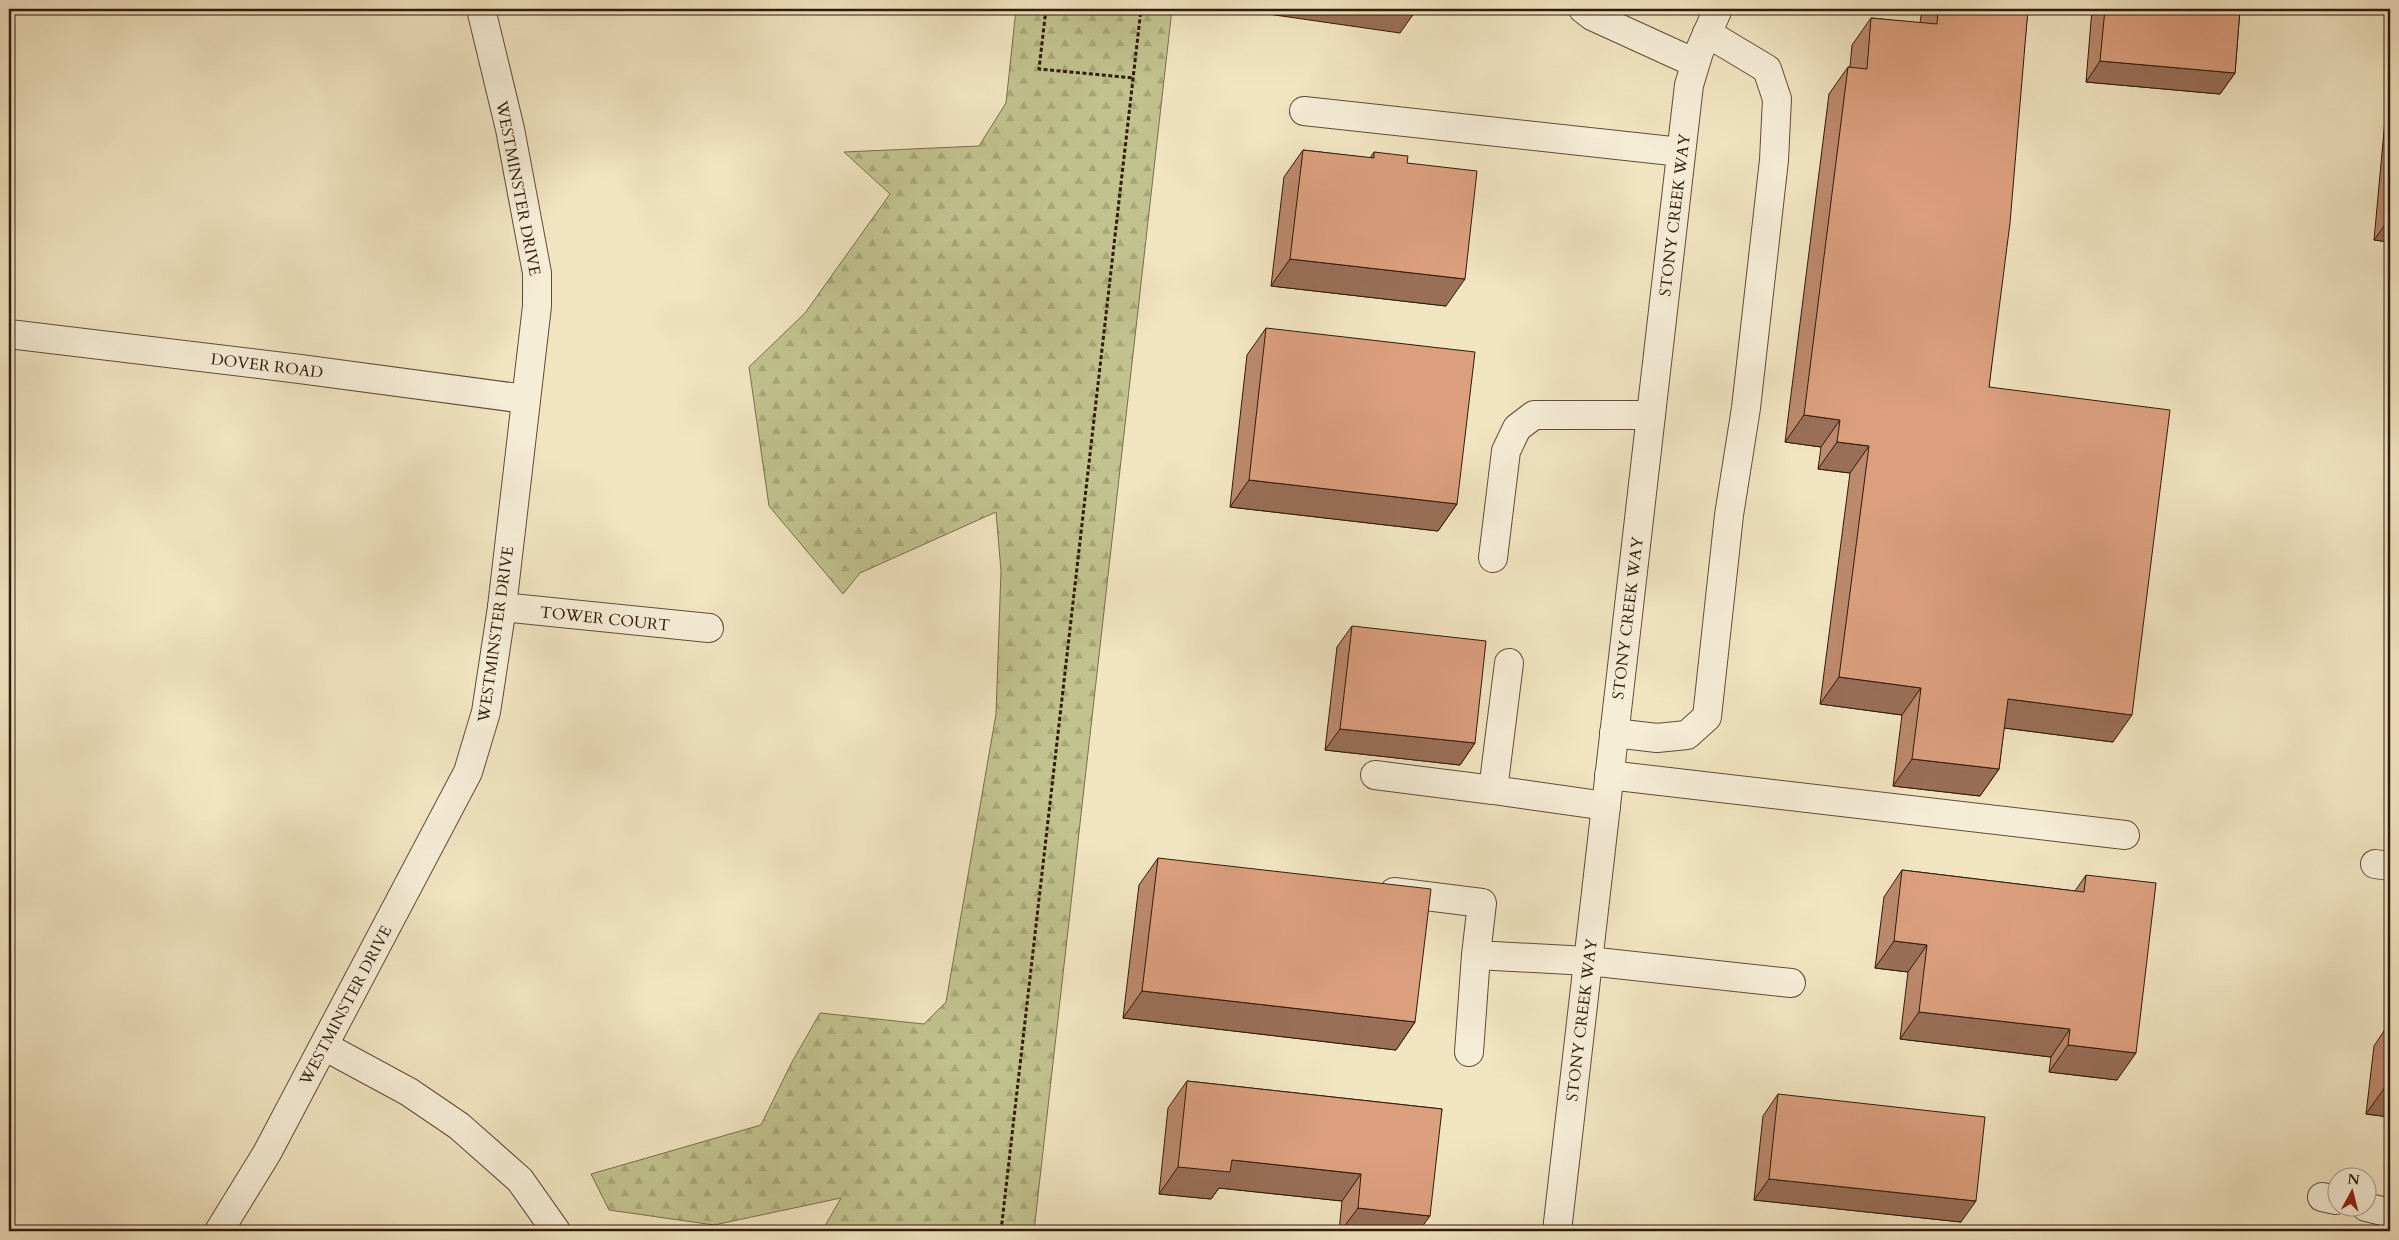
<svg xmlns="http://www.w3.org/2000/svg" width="2399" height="1240" viewBox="0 0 2399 1240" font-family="Cardo,serif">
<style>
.forest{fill:url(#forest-firs);stroke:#796e4c}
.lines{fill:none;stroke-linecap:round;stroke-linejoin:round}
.minor-casing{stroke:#614c38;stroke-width:30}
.path{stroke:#311a0b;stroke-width:3;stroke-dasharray:4 2.5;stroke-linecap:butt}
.minor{stroke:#f6edd7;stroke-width:28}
.wall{fill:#bc896c;stroke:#311a0b}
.shaded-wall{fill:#996f58;stroke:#311a0b}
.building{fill:#db9f7e;stroke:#311a0b}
.labels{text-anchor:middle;stroke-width:5;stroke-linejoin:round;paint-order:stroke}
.street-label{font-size:16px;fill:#311a0b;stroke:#f6edd7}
</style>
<defs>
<pattern id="forest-firs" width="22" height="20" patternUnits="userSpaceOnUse" patternTransform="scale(1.25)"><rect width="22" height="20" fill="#c1c28e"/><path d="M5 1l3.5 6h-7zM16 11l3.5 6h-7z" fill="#a6a679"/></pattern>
</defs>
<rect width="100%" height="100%" fill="#f1e4c1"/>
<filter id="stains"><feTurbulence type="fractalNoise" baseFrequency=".004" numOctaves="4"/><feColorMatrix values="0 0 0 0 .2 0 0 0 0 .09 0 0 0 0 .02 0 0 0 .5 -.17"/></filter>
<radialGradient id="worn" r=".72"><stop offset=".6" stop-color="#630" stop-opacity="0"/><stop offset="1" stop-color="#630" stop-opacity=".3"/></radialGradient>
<path class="forest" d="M1016,9H1172L1034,1231H822L841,1198L714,1225L609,1210L591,1174L761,1125L792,1062L820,1013L924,1024L946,1002L996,714L1001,571L996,512L860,573L843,594L769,506L749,367L805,313L890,194L844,152L979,146L1006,103Z"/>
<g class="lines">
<g class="minor-casing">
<g id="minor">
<path d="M1583,9L1592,16L1695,63"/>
<path d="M1304,111L1681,152"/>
<path d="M9,334L300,369L525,399"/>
<path d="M1493,558L1506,451L1517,428L1534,415H1651"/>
<path d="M502,607L709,628"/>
<path d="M1509,663L1493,790L1606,806"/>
<path d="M1614,733L1657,738L1687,735L1707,717L1729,515L1746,408L1774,160L1777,99L1767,69L1707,33"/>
<path d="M1375,775L1493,790"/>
<path d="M1609,775L2125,835"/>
<path d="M2375,864L2390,866"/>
<path d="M1394,892L1482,903L1476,955L1588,961L1791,983"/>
<path d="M324,1046L409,1092L459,1126L520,1180L556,1231"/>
<path d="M1469,1052L1476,955"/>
<path d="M2322,1197L2336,1200"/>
<path d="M2366,1207L2390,1213"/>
<path d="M219,1231L267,1153L468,772L486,712L502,607L537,306V273L510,129L481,9"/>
<path d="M1557,1231L1689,85L1699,52L1718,9"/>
</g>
</g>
<g class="path">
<path d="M1046,9L1039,69L1134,78"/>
<path d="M1001,1231L1141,9"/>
</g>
<use href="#minor" class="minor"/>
</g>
<g class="wall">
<path d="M1926,9H2028L1989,387L2113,742L2004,728L1999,769L1980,796L1893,786L1902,715L1820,704L1850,473L1818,469L1821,447L1785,442L1829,94L1848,67H1850L1852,45L1871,18L1920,23L1921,16Z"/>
<path d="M2092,9H2240L2235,73L2220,94L2086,82Z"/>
<path d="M2390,66V242L2374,240Z"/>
<path d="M1303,150L1370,158L1374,152L1407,163L1446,306L1271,286L1284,177Z"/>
<path d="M1266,328L1457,504L1438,531L1230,507L1247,355Z"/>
<path d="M1352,626L1475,743L1460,765L1325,750L1337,647Z"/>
<path d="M1158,858L1415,1022L1396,1050L1123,1018L1139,885Z"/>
<path d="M1902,870L2075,891L2086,875L2117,1080L2049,1072L2051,1057L1900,1039L1908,972L1875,968L1884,897Z"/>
<path d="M2390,1022V1117L2366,1114L2374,1046Z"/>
<path d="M1187,1081L1442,1109L1419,1231H1339L1342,1201L1219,1188L1211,1199L1159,1194L1168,1108Z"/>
<path d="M1778,1094L1961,1222L1754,1200L1763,1116Z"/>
</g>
<g class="shaded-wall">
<path d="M1233,9H1417L1400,33Z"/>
<path d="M2100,61L2235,73L2220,94L2086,82Z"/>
<path d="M2390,218V242L2374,240Z"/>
<path d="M1290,259L1465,279L1446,306L1271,286Z"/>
<path d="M1804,415L1840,420L1821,447L1785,442Z"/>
<path d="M1837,442L1869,446L1850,473L1818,469Z"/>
<path d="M1249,480L1457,504L1438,531L1230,507Z"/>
<path d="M1839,677L1921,688L1902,715L1820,704Z"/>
<path d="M2008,699L2132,715L2113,742L1989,726Z"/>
<path d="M1340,729L1475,743L1460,765L1325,750Z"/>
<path d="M1912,759L1999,769L1980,796L1893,786Z"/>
<path d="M1894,941L1927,945L1908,972L1875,968Z"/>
<path d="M1142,991L1415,1022L1396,1050L1123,1018Z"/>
<path d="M1919,1012L2070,1029L2051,1057L1900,1039Z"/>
<path d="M2068,1045L2136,1053L2117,1080L2049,1072Z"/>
<path d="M2385,1087H2390V1117L2366,1114Z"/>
<path d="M1232,1160L1361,1174L1342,1201L1219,1188L1211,1199L1159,1194L1178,1167Z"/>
<path d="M1769,1179L1976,1201L1961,1222L1754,1200Z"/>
<path d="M1358,1208L1430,1216L1419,1231H1341Z"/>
</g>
<g class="building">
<path d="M1938,9H2028L2010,223L1989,387L2170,410L2132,715L2008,699L1999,769L1912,759L1921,688L1839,677L1869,446L1837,442L1840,420L1804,415L1848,67L1867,69L1871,18L1937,24Z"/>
<path d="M2105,9H2240L2235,73L2100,61Z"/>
<path d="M1303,150L1374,158V152L1408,156L1407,163L1477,171L1465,279L1290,259Z"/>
<path d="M1266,328L1475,352L1457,504L1249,480Z"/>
<path d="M1352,626L1486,641L1475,743L1340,729Z"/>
<path d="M1158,858L1431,889L1415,1022L1142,991Z"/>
<path d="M1902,870L2084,892L2086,875L2156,883L2136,1053L2068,1045L2070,1029L1919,1012L1927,945L1894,941Z"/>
<path d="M2390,1038V1087H2385Z"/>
<path d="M1187,1081L1442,1109L1430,1216L1358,1208L1361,1174L1232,1160L1230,1172L1178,1167Z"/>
<path d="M1778,1094L1985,1117L1976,1201L1769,1179Z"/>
</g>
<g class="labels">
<g class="street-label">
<text transform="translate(519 188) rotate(79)" y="6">WESTMINSTER DRIVE</text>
<text transform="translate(1674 215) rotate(-83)" y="6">STONY CREEK WAY</text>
<text transform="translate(267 365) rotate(7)" y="6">DOVER ROAD</text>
<text transform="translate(605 618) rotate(6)" y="6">TOWER COURT</text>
<text transform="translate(1627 618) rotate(-83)" y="6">STONY CREEK WAY</text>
<text transform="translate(495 634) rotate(-82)" y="6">WESTMINSTER DRIVE</text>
<text transform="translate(345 1005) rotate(-62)" y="6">WESTMINSTER DRIVE</text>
<text transform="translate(1581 1020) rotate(-83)" y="6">STONY CREEK WAY</text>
</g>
</g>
<rect width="2399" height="1240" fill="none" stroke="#f1e4c1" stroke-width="30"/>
<rect x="10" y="10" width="2379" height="1220" fill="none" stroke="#311a0b" stroke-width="2.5"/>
<rect x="15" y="15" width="2369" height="1210" fill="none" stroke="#311a0b"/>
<g transform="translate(2352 1192) rotate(7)"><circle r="24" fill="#f6edd7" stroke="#a79985"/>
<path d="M0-4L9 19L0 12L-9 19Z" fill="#8f2418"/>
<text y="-8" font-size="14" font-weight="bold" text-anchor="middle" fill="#311a0b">N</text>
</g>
<rect width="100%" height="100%" filter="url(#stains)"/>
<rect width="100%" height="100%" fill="url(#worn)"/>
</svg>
